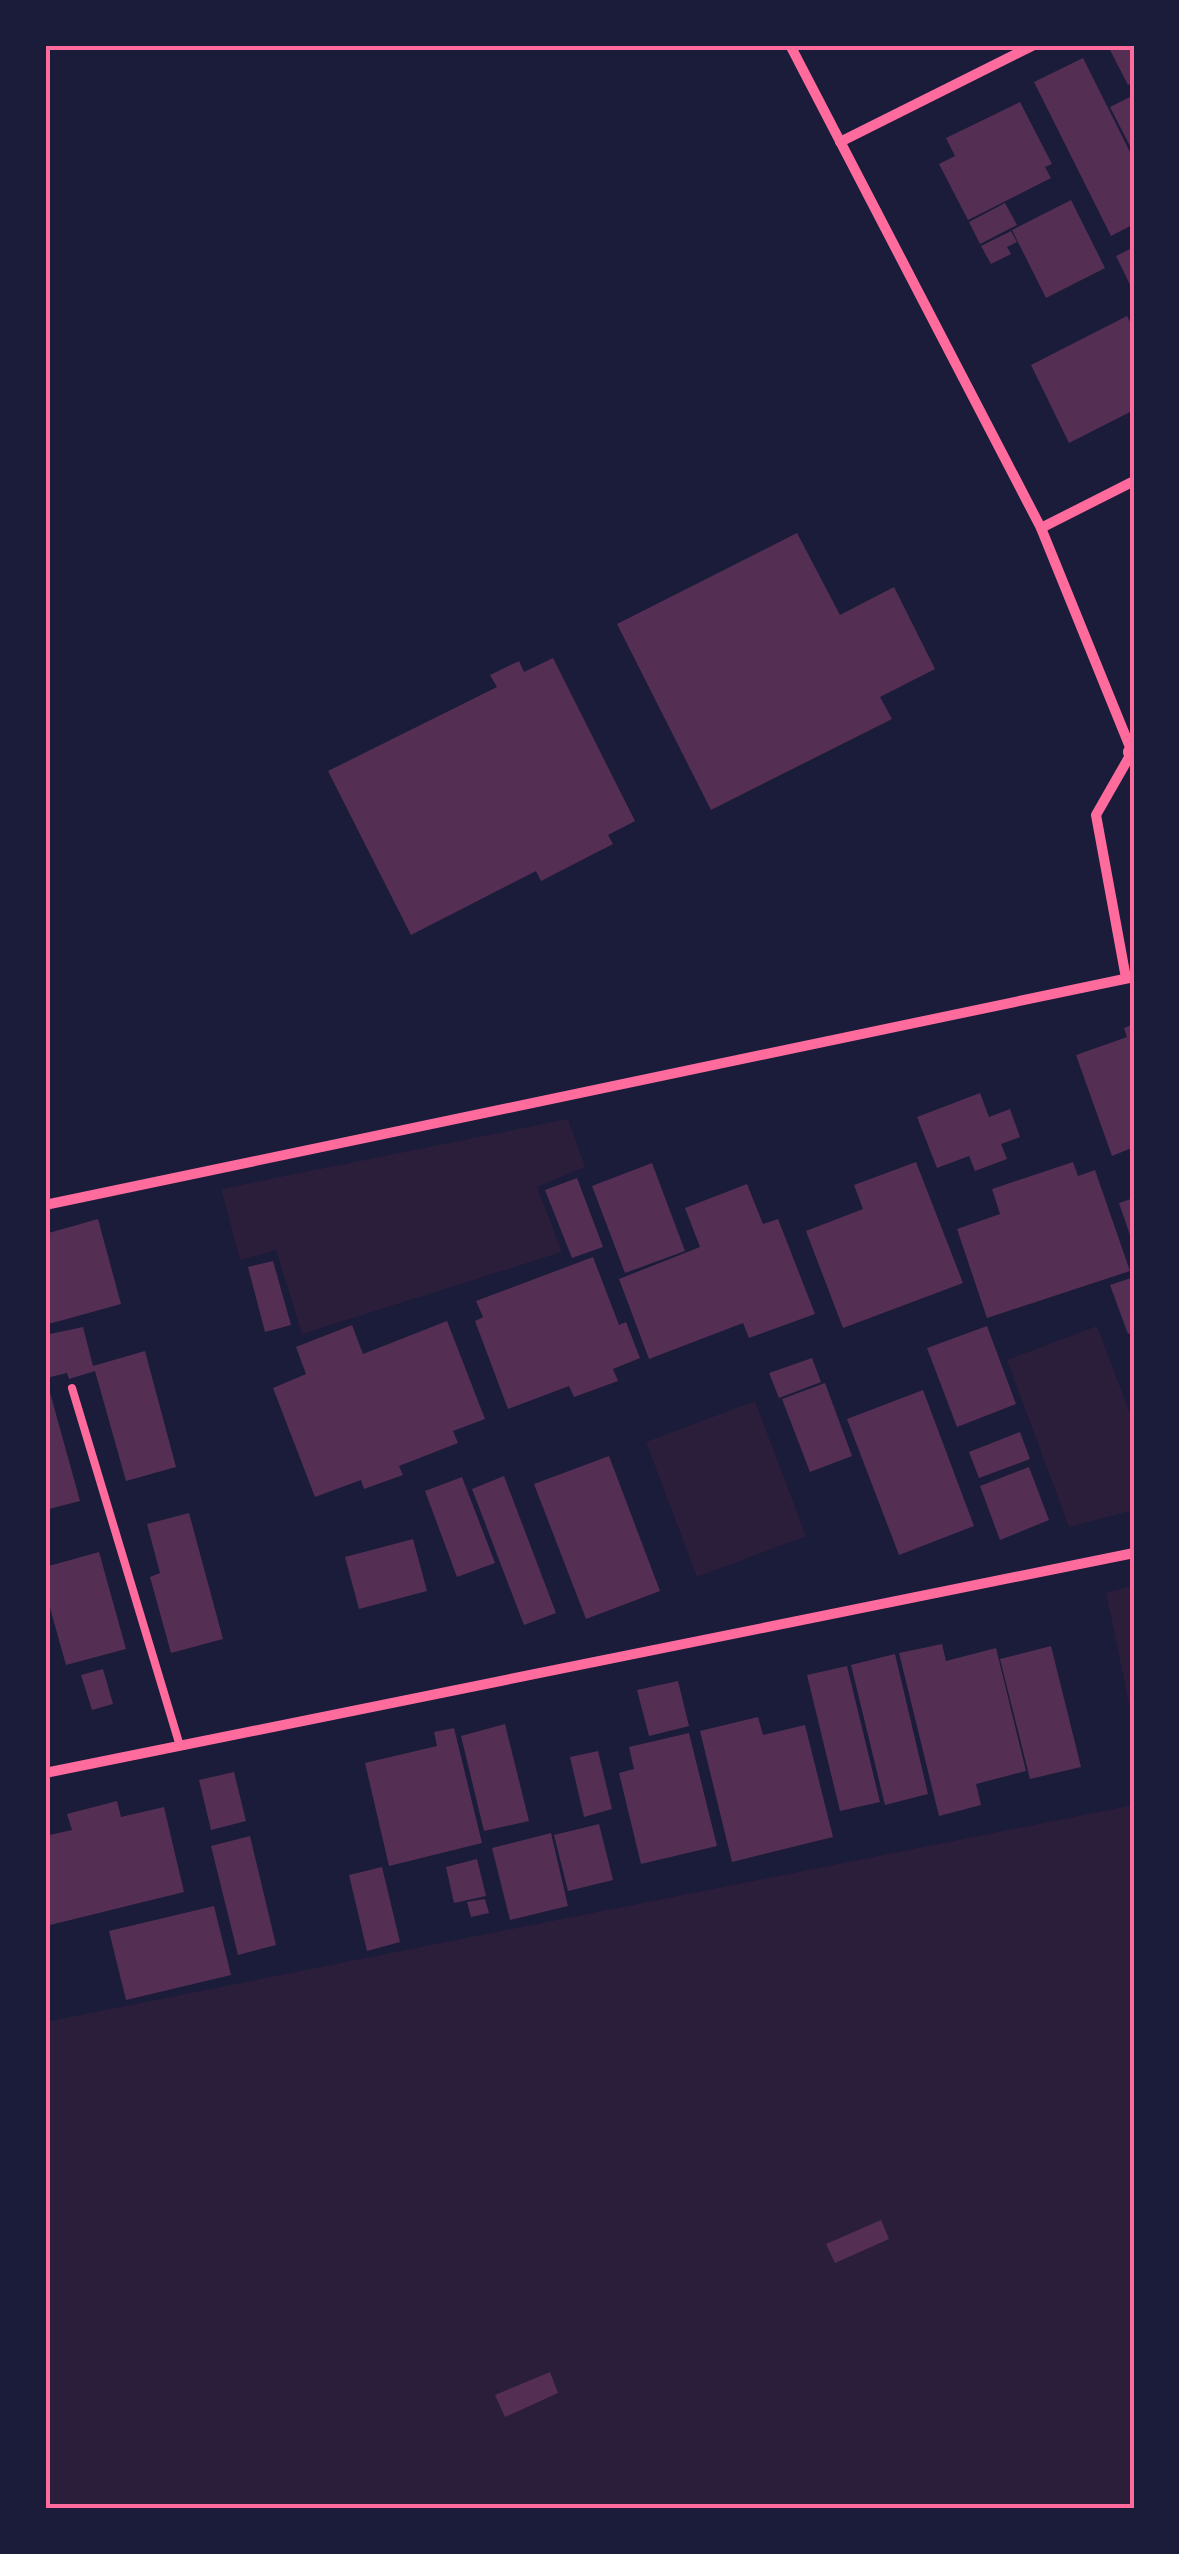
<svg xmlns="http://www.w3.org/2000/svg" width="1179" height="2554" viewBox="0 0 1179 2554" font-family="Merriweather,serif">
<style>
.green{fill:#2a1e3b}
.building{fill:#542f53}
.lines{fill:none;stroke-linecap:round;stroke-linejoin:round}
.service{stroke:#ff6b9d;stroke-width:8}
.minor{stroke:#ff6b9d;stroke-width:10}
.tertiary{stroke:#ff6b9d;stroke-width:18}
.neatline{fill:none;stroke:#ff6b9d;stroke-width:4}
</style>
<rect width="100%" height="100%" fill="#1b1b3a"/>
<g class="green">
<path d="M568,1119L585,1167L537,1187L562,1252L302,1334L276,1250L240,1260L221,1189Z"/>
<path d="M1097,1326L1134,1424V1510L1069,1527L1007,1360Z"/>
<path d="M755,1401L806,1536L697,1577L646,1442Z"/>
<path d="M1134,1586V1728L1106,1592Z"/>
<path d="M1134,1805V2509H45V2022Z"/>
</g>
<g class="building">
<path d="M1110,45H1134V82L1128,85L1108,46Z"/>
<path d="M1083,58L1134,160V224L1111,236L1034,82Z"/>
<path d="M1134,95V154L1110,107Z"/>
<path d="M1020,102L1052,164L1045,167L1051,178L968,220L939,164L955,156L946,138Z"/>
<path d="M1071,200L1105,268L1046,298L1012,230Z"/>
<path d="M1005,203L1017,225L980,244L969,222Z"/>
<path d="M1011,231L1017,242L1007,247L1011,254L991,264L981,246Z"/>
<path d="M1134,247V293L1116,256Z"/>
<path d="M1127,316L1134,330V410L1069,443L1031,365Z"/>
<path d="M797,533L840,615L894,587L935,669L880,697L892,719L711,810L617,624Z"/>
<path d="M553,658L635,821L608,835L613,844L541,881L536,871L411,935L328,771L497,687L490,675L519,661L524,672Z"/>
<path d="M1134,1024V1147L1112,1156L1076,1055L1127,1037L1124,1028Z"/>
<path d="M980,1093L989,1117L1010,1109L1020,1137L1001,1144L1007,1159L975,1171L969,1156L937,1168L917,1117Z"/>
<path d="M916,1162L963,1283L843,1328L806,1231L863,1209L854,1185Z"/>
<path d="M1073,1162L1078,1176L1095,1170L1130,1271L987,1318L957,1229L1000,1214L992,1189Z"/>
<path d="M652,1163L685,1251L625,1273L592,1186Z"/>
<path d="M577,1178L603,1247L572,1258L545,1190Z"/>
<path d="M747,1184L763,1224L778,1219L815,1314L749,1338L743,1323L649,1359L619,1279L700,1247L685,1208Z"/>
<path d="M1134,1198V1244H1133L1119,1203Z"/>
<path d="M98,1219L121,1304L45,1325V1263L50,1262L45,1234Z"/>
<path d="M593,1257L619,1325L626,1322L640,1358L613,1369L618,1381L574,1397L569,1386L508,1409L475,1321L483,1317L476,1301Z"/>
<path d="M273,1261L291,1325L265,1332L248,1267Z"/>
<path d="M1134,1277V1332L1128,1334L1110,1285Z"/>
<path d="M447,1321L485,1419L453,1431L458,1443L399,1466L403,1475L364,1489L361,1480L315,1497L273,1388L306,1374L296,1347L352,1325L363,1354Z"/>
<path d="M987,1326L1016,1404L957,1427L927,1348Z"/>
<path d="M83,1327L93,1366L145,1351L176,1467L126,1481L95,1371L69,1379L67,1373L46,1378L80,1501L45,1510V1335Z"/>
<path d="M812,1358L821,1382L779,1398L769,1373Z"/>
<path d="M825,1383L852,1456L810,1472L782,1399Z"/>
<path d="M923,1390L974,1526L899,1555L847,1419Z"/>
<path d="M1020,1432L1030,1459L979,1478L969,1452Z"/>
<path d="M609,1456L660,1591L586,1619L534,1484Z"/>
<path d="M1029,1467L1049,1520L1000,1540L980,1486Z"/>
<path d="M504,1476L556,1613L524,1625L472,1489Z"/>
<path d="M462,1477L495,1563L457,1577L425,1491Z"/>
<path d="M189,1513L223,1639L171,1653L150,1577L160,1573L147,1524Z"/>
<path d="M413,1539L427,1591L359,1609L345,1557Z"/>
<path d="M99,1552L126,1649L66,1665L45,1590V1567Z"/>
<path d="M942,1644L946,1661L996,1648L1026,1771L976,1784L981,1805L939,1816L899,1653Z"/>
<path d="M1051,1646L1081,1767L1030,1779L1000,1659Z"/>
<path d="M895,1654L928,1794L885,1805L851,1665Z"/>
<path d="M847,1666L880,1802L840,1811L807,1675Z"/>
<path d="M103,1669L113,1704L92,1710L81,1675Z"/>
<path d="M678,1681L689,1726L649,1736L637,1690Z"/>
<path d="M758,1717L763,1735L805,1725L833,1837L732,1862L700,1731Z"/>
<path d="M505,1724L529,1821L484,1831L461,1736Z"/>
<path d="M454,1728L482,1843L389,1866L365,1763L437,1746L434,1732Z"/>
<path d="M689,1733L717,1846L641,1864L619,1773L634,1769L629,1747Z"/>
<path d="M598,1751L612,1809L584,1817L570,1757Z"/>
<path d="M234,1772L246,1821L211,1830L199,1780Z"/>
<path d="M117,1801L121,1817L164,1807L184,1892L50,1925L45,1906V1836L72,1830L67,1814Z"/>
<path d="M599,1824L613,1880L568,1891L554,1835Z"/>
<path d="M551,1833L568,1906L510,1920L492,1848Z"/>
<path d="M250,1836L276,1945L238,1955L211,1846Z"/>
<path d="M477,1859L486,1896L454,1903L446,1867Z"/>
<path d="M382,1867L400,1942L367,1951L349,1875Z"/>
<path d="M485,1899L489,1913L471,1917L467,1902Z"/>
<path d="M214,1906L231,1975L126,2000L109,1931Z"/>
<path d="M881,2220L889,2239L835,2263L826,2244Z"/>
<path d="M550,2372L558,2393L505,2417L495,2395Z"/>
</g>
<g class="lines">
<path class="service" d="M72,1388L180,1746"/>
<g class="minor">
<path d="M790,45L1041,528L1132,752L1096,815L1126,978"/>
<path d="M840,142L1034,45"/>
<path d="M1041,528L1134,481"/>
<path d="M45,1205L1134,977"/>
<path d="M45,1773L1134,1553"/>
</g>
<path class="tertiary" d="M1132,752L1134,751"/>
</g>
<rect width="1179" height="2554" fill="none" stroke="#1b1b3a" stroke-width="95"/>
<rect x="48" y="48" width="1084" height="2458" class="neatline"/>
</svg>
